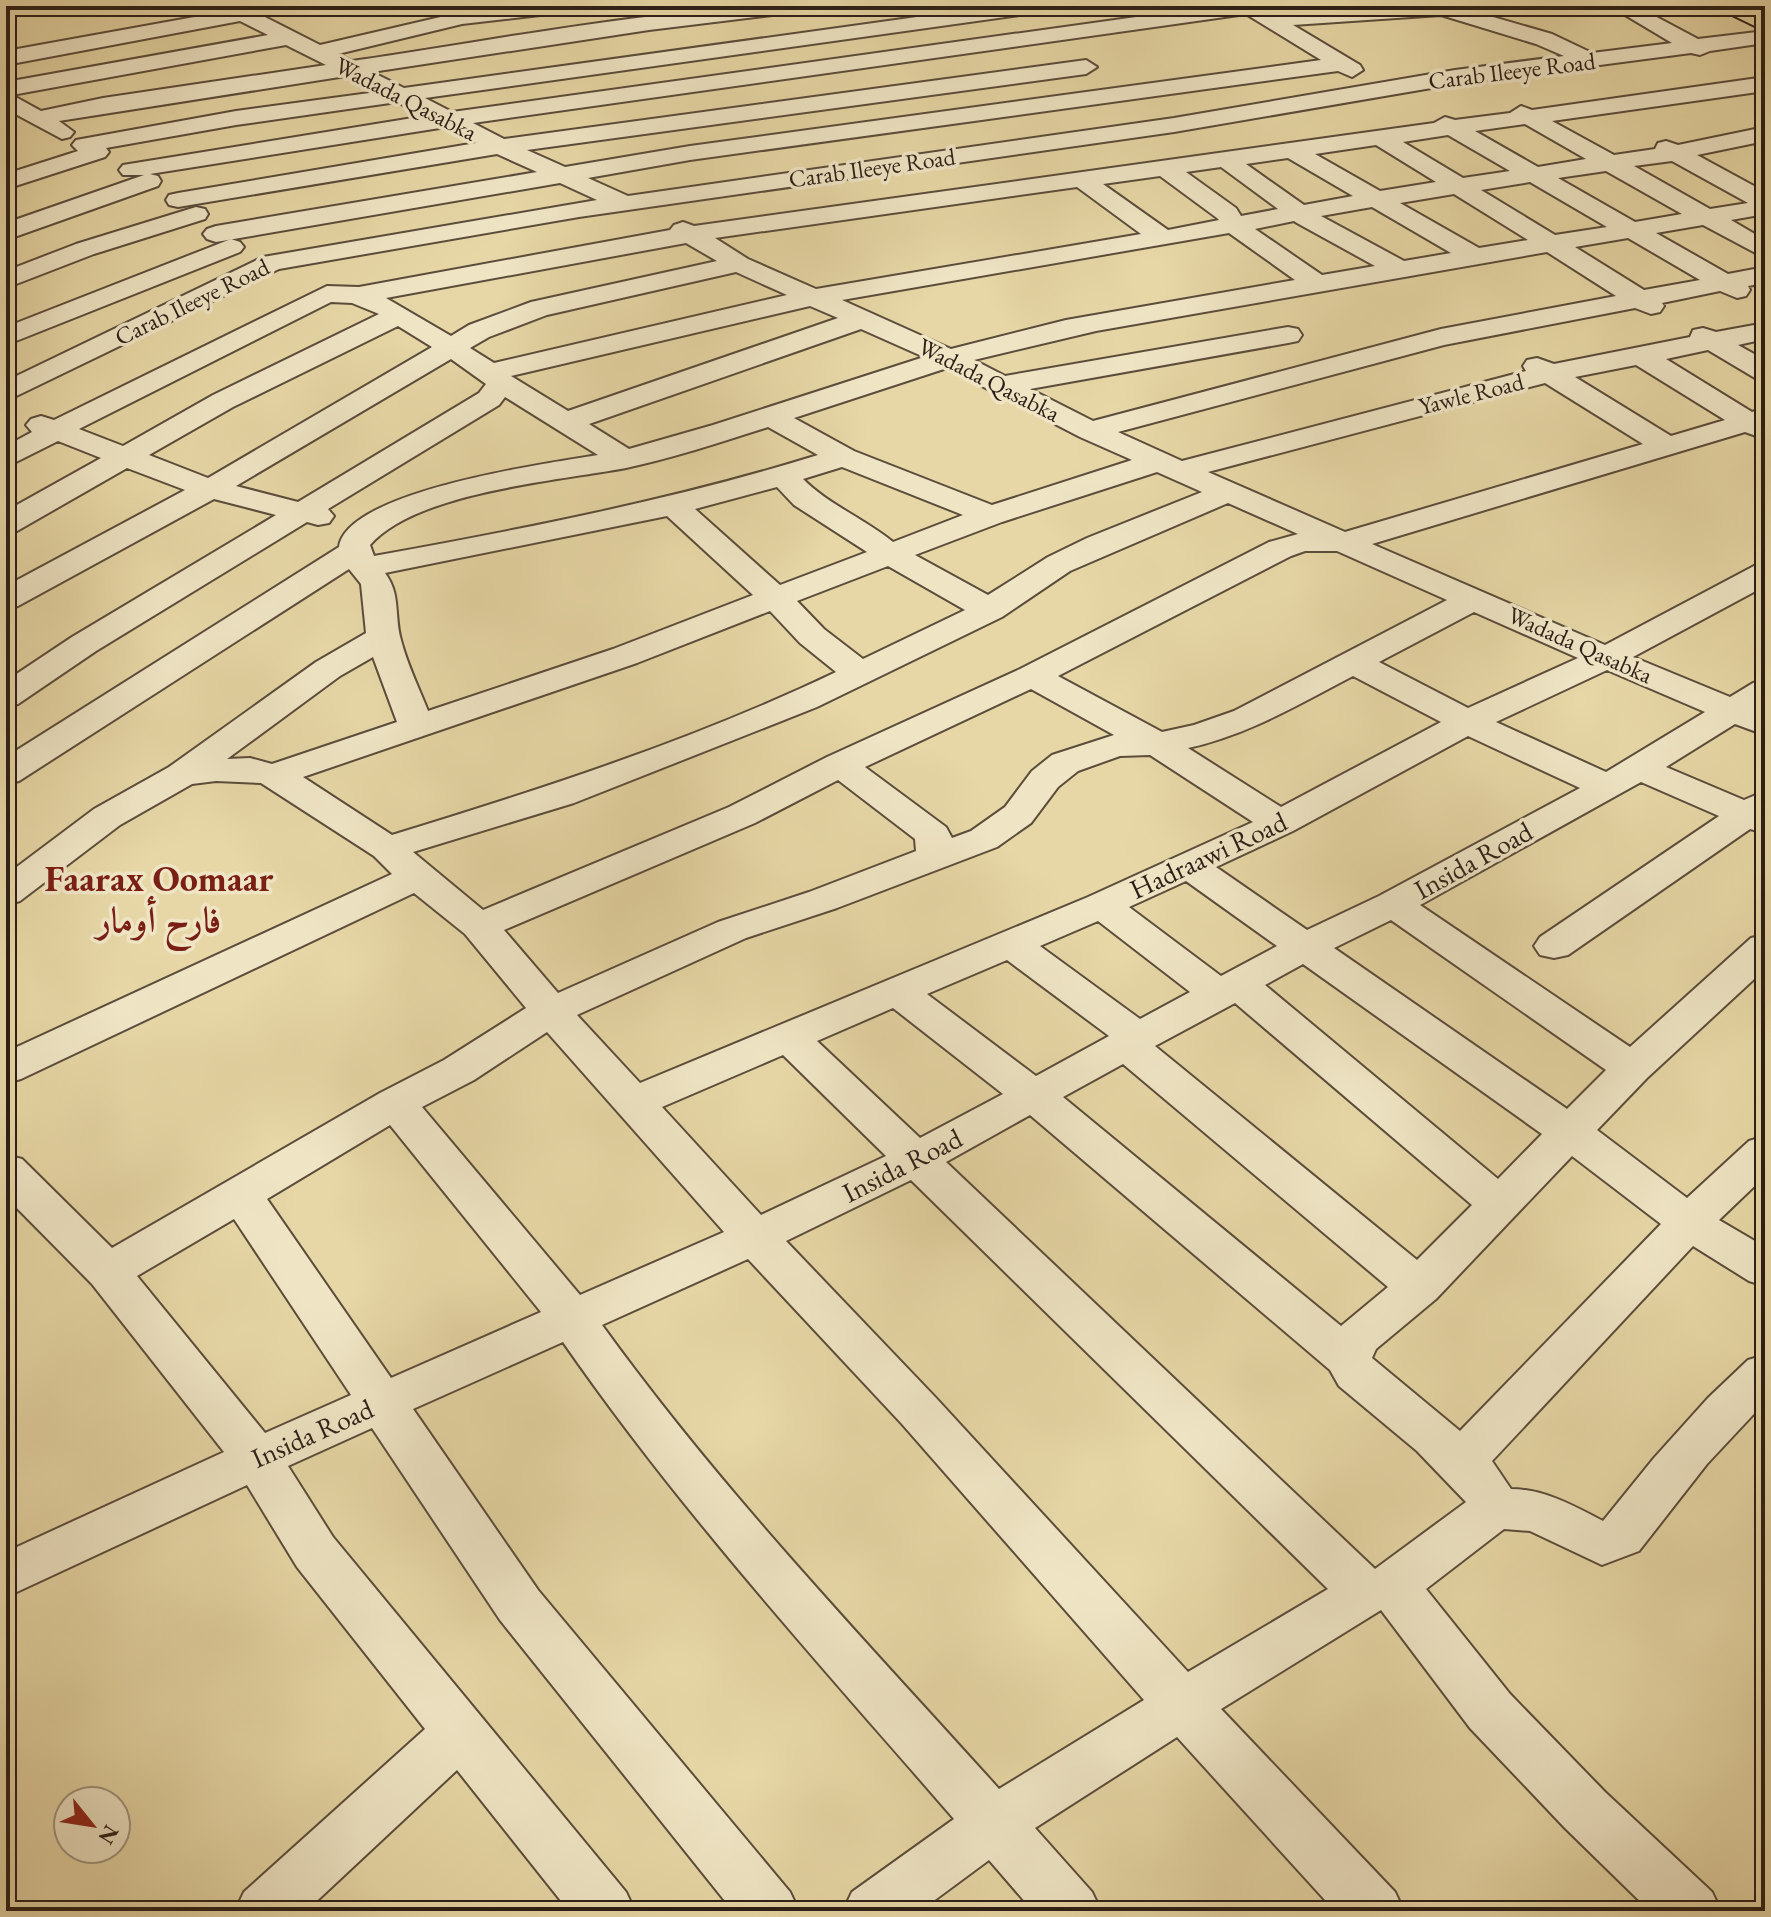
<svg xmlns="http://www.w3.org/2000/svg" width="1771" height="1917" viewBox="0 0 1771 1917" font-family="'EB Garamond',Amiri,serif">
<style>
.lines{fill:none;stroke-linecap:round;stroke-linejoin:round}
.minor-casing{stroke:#5b4c3b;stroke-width:4}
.highway-casing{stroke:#2c1e17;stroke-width:4}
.minor{fill:#efe5c5;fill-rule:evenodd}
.highway{fill:#e7d7a6;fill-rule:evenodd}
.labels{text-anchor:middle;stroke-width:7;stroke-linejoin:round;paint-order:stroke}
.far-street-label{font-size:24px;fill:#2c1e17;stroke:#efe5c5}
.street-label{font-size:28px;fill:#2c1e17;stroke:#efe5c5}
.district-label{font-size:36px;font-weight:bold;fill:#7a1f14;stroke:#efe5c5}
</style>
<rect width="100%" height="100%" fill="#e7d7a6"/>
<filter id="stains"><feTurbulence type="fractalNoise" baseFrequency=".0025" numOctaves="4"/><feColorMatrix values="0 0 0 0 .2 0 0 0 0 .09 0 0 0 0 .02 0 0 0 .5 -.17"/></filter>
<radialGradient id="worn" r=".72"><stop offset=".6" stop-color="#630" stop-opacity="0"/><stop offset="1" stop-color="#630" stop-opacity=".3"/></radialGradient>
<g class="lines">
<g class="minor-casing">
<g id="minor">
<path d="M217,6H296L293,10L263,16L320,45L462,12L512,6H576L566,12L462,24L338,54L352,61C500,40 659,6 807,6L797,12L649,30L372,72L404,88L996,6H1051L1041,12L425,98L452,112L1215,6H1262L1275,14L1391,6H1455L1552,34L1592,53L1672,43L1610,6H1636L1698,39L1765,31V43L1710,51L1700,55L1691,53L1455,84L1174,132L579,217L279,269L6,401V381L263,257L597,200L560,183L216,242L207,239L203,234L207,229L216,226L537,172L497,154L178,207L169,205L166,200L169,195L178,193L476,143L446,127L150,174L158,176L161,181L158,186L6,240V223L144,175H123L119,170L123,165L425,116L397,102L236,125L106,148L109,152L105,157L6,189V174L78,151L72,145L76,140L236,111L377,92L346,76L59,121L74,132L70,137L62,139L6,109V82L268,35L240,21L6,65V51L222,12ZM1246,14L1321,60L690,146L565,167L527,150L1086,74L1097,67L1086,60L504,139L473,123ZM1441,15L1536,44L1564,56L1455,70L1174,118L628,196L588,178L690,160L1338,71L1352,77L1363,70L1360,65L1293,25ZM286,45L326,65L103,98L41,111L12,95Z"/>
<path d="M1765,77V91L1552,121L1614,155L1655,149L1658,143L1666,141L1678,145L1765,127V141L1697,155L1765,192V214L1731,220L1765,240V258L1703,225L1656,233L1728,274L1765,267V283L1748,286L1750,290L1746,296L1737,298L1720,291L1662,303L1664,306L1660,312L1651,314L1635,308L1444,345L1118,432L1182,461L1526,371L1523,366L1527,360L1537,358L1554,364L1690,337L1693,330L1703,328L1716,332L1765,323V339L1738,345L1765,360V380L1755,378L1708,350L1666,359L1752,412L1765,408V435L1759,437L1745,432L1372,544L1605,645L1754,566L1765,563V586L1633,657L1730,697L1753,683L1765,680V705L1759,709L1765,711V735L1735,724L1666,767L1744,800L1765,791V833L1750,829L1568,955L1554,958L1540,955L1534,946L1540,937L1719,816L1641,782L1420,905L1630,1047L1751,938L1765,935V969L1647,1078L1597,1130L1687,1198L1749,1141L1765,1136V1176L1719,1220L1765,1247V1286L1749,1281L1693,1246L1492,1461L1511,1489C1544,1489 1574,1506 1603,1521L1654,1458L1708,1398L1748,1360L1765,1355V1402L1707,1464L1639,1551L1602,1565L1530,1531L1504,1529L1426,1589L1510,1694L1605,1792L1712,1892L1721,1911H1650L1565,1828L1470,1728L1381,1610L1221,1709L1395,1892L1404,1911H1335L1177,1737L1035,1828L1092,1892L1101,1911H1033L989,1860L920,1911H843L852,1892L954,1819C820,1664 680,1511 563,1342L413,1409L538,1590L790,1892L799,1911H733L500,1620L372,1428L288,1466L333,1537L626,1892L635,1911H569L457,1770L306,1911H235L244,1892L425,1729L297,1567L247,1485L6,1597V1552L224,1452L92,1284L6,1197V1155L22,1159L112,1248L380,1093L444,1060L526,1008L465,934L414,893L21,1079L6,1083V1052L392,874L374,856L261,783L216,781L192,784L120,825L20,901L6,905V875L94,809L169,767L316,662L366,633L361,584L349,569L19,781L6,784V757L339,547C346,491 549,463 598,455L505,397L499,405L328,509L334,516L329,523L318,525L307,522L96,651L18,704L6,707V681L72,637L276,515L214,499L18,606L6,609V586L185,490L127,468L17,531L6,533V511L101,458L58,441L6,467V446L32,432L26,425L31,419L41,416L54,420L327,286L359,287L670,230L674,225L683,222L694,226L1434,123L1445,117L1455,120L1510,113L1521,106L1532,110ZM1525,124L1586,159L1538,167L1475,131ZM1448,135L1510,171L1463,178L1403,142ZM1376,145L1436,182L1380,191L1315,154ZM1288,158L1353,196L1304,205L1246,164ZM1672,161L1748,203L1710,209L1634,166ZM1221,167L1278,209L1241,216L1236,208L1186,172ZM1606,171L1682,214L1635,222L1558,178ZM1160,176L1217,218L1219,220L1168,230L1103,184ZM1530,182L1607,227L1555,235L1481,190ZM1077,187L1141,234L816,289L748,259L715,238ZM1454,194L1528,240L1479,248L1400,203ZM1372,207L1451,253L1404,261L1321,216ZM1294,221L1297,223L1375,266L1322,275L1255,229ZM1229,233L1295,280L1066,320L951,349L842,300ZM1628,238L1700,280L1644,290L1575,247ZM686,243L717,261L531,302L469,325L451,336L386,298ZM1547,252L1616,296L1441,329L1093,421L1030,389L1288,343L1298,341L1302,335L1298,329L1288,327L1005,376L974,360L1096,331ZM736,272L787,295L494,363L470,348L489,337L547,315ZM331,302L352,303L379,314L213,395L123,446L79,429ZM810,306L838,318L568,411L511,376ZM398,326L432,347L208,478L149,455L233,407ZM861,329L924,357L713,425L629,449L589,424ZM451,359L486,384L479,393L298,502L236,486ZM1636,365L1725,420L1671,436L1575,377ZM947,368L1080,437L1132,460L992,505L854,451L794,418ZM1545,383L1643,444L1345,532L1208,472ZM768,427L818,455C672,500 524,529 374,556L370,545C416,492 557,481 626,468C673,458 721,442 768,427ZM842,467L963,515L893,542C865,519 829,505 803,479ZM1157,472L1202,492L1087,538L1048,557L988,595L915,555L1002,522ZM777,487L794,505L867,552L780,585L695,509ZM1228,503L1298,534L1269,542L1020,669L827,757L729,807L483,910L413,852L574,803L817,707L1002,617L1070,571ZM667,516L753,595L613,649L428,711C419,688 407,664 401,640C394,616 401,594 385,573ZM1305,551H1337L1447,600L1234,711L1194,725L1162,732L1058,676L1291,556ZM888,566L965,610L863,659L824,629L797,601ZM770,611L800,643L836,672C694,740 542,789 392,835L303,777L637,663ZM1474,612L1578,658L1468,708L1379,662ZM373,657L397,722L272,764L250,758L227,759L340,676ZM1607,670L1705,712L1606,772L1496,722ZM1353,676L1441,722L1281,807L1188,748C1248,735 1299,704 1353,676ZM1031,689L1114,735L1052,755L1032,771L1005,807L971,831L952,838L946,827L865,767ZM1468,736L1580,788L1379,896L1307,930L1216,867L1293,831ZM1150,755L1253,822L1088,897L640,1083L577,1015L746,938L837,908L997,847L1031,823L1058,787L1078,771L1120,756ZM838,780L915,839L916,851L809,892L718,922L558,993L504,930L755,823ZM1186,881L1277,946L1221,976L1129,907ZM1391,920L1606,1070L1567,1109L1334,948ZM1098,921L1190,992L1140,1019L1040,946ZM1007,960L1109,1036L1036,1076L927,994ZM1303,964L1542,1134L1498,1179L1265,985ZM1235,1003L1472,1205L1417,1260L1155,1046ZM893,1008L1003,1094L920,1138L817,1041ZM547,1032L724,1232L580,1295L422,1107L474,1080ZM783,1055L886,1156L761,1215L662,1107ZM1123,1064L1388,1287L1341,1326L1063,1097ZM1030,1115L1330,1370L1339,1386L1417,1451L1466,1502L1375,1569L946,1162ZM390,1125L541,1312L391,1378L267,1199ZM1572,1156L1661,1224L1460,1431L1372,1358L1376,1349L1436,1299ZM911,1180L1328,1589L1188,1672L936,1398L786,1241ZM234,1219L351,1395L265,1433L137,1276ZM748,1259L902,1424L1144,1700L999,1789C863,1638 721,1490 602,1325Z"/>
<path d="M196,207L205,209L208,214L205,219L94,254L6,288V271L76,244Z"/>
<path d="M231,239L240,242L244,247L240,252L6,345V327Z"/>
</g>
</g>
<g class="highway-casing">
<path id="highway" d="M1721,6H1749L1765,15V31L1724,11Z"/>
</g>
<use href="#minor" class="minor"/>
<use href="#highway" class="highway"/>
</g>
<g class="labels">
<g class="far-street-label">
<text transform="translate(1512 71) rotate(-7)" y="8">Carab Ileeye Road</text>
<text transform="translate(406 99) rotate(27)" y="8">Wadada Qasabka</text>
<text transform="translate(872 168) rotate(-8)" y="8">Carab Ileeye Road</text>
<text transform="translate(192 302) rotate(-26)" y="8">Carab Ileeye Road</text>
<text transform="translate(989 380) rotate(27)" y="8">Wadada Qasabka</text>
<text transform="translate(1471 394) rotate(-14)" y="8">Yawle Road</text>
<text transform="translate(1580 645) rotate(24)" y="8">Wadada Qasabka</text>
</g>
<g class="street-label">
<text transform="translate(1208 855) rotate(-25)" y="10">Hadraawi Road</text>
<text transform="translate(1473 860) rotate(-29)" y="10">Insida Road</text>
<text transform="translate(902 1165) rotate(-27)" y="10">Insida Road</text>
<text transform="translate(312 1433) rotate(-24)" y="10">Insida Road</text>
</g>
<g class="district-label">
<text x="159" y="891">Faarax Oomaar<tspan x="159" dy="41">فارح أومار</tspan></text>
</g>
</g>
<rect width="1771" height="1917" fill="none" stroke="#e7d7a6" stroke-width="32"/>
<rect x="8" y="8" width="1755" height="1901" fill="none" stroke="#2c1e17" stroke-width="4"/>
<rect x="16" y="16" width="1739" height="1885" fill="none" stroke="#2c1e17" stroke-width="2"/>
<g transform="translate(92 1825) rotate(120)"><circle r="38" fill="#efe5c5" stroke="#a1957f" stroke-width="2"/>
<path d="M0-6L14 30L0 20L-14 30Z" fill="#8f2418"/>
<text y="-12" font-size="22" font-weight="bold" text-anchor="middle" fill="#2c1e17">N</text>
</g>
<rect width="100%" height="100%" filter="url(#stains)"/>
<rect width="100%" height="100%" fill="url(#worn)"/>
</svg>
